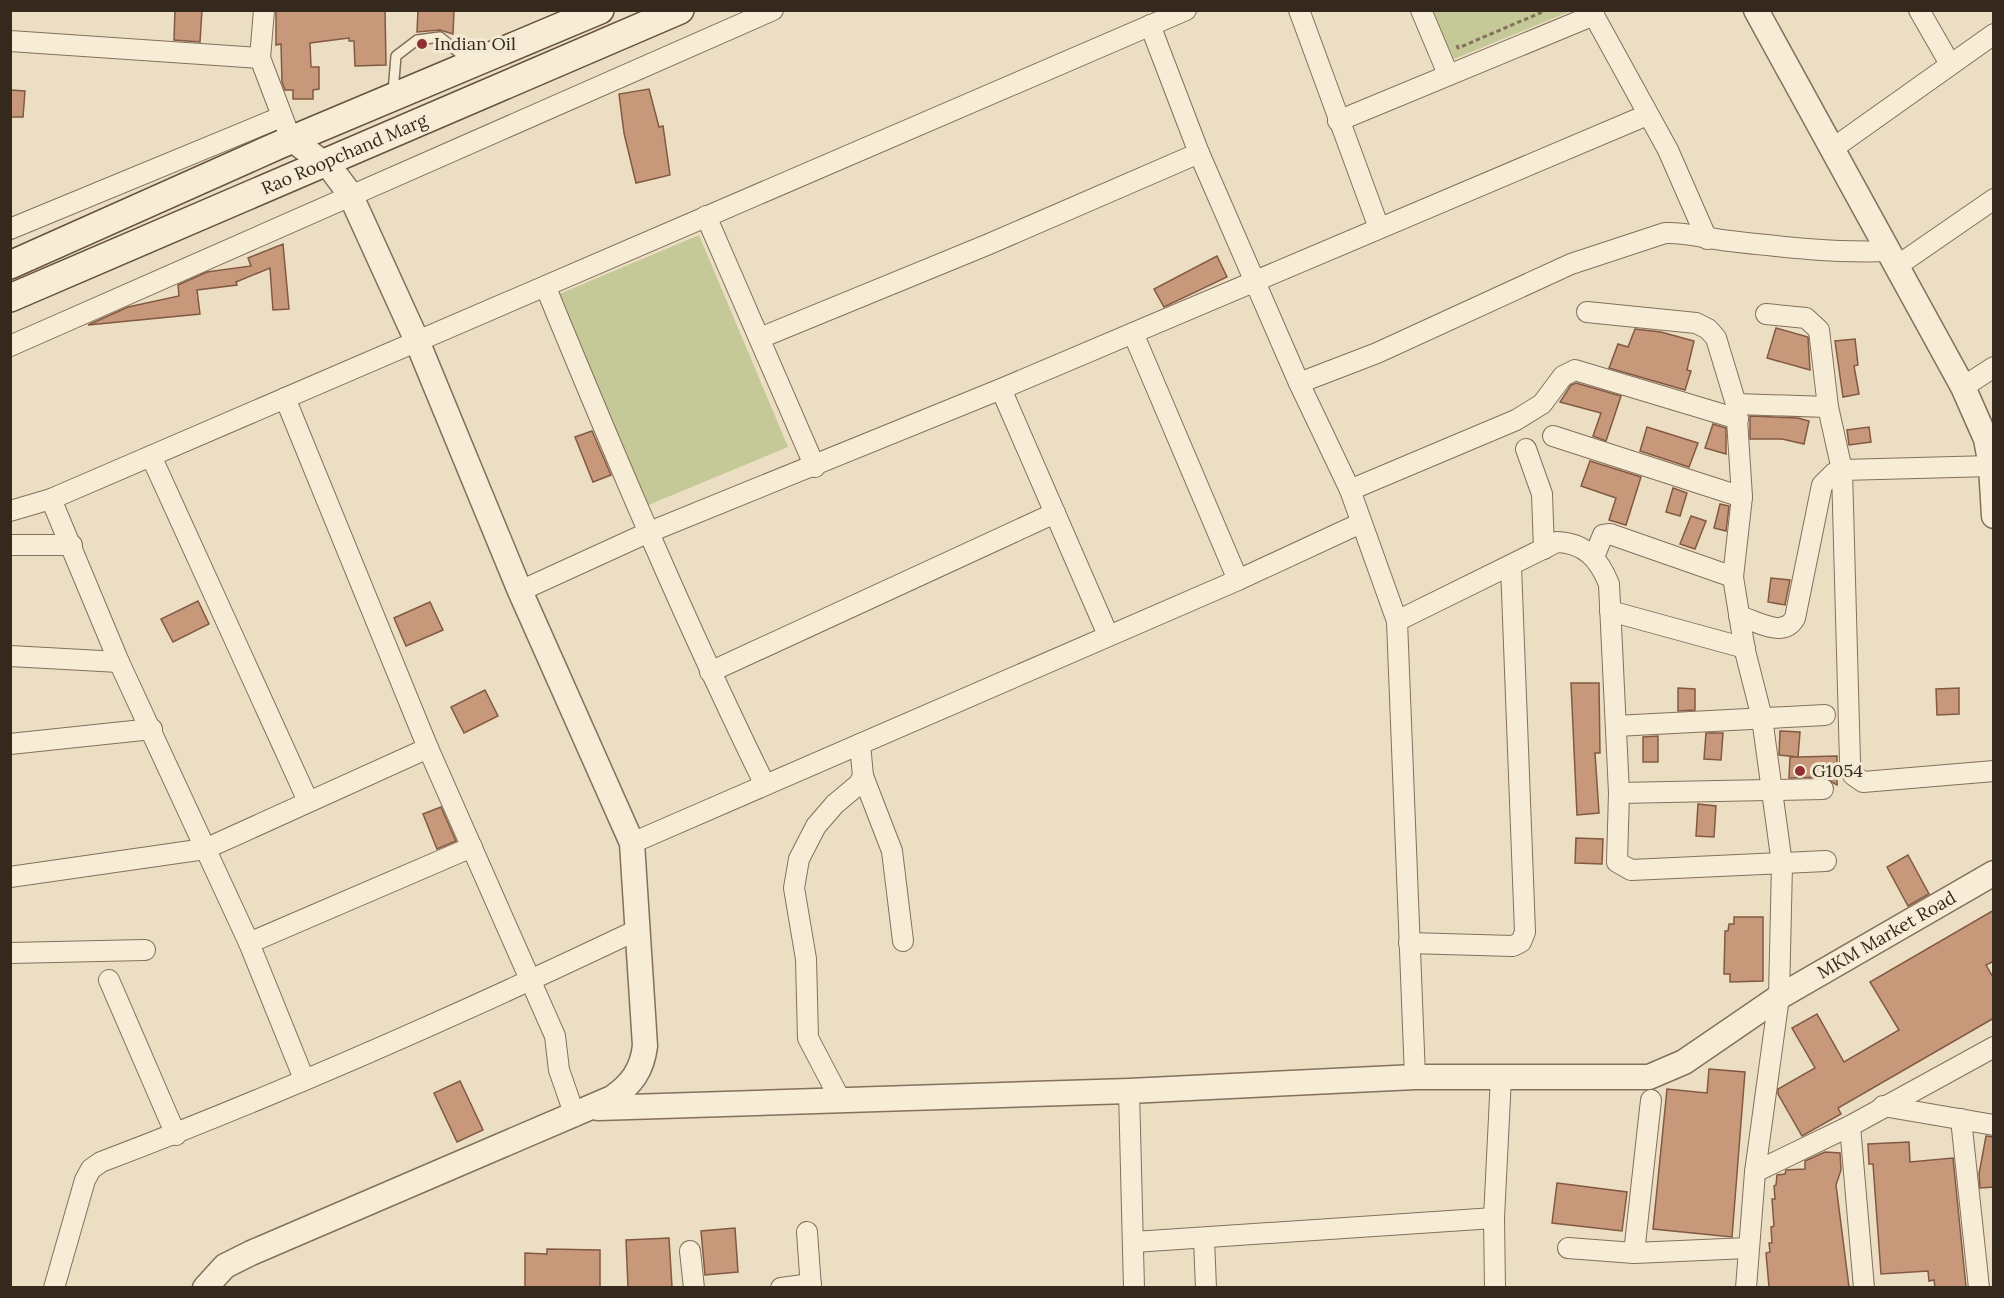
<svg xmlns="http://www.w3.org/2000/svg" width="2004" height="1298" viewBox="0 0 2004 1298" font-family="Lora,serif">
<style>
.green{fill:#c5c997}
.building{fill:#c8987b;stroke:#825942;stroke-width:1.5}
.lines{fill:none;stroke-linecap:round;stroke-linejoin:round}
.service-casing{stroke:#84705b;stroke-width:12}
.minor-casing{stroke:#84705b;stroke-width:22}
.tertiary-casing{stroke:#84705b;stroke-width:27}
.secondary-casing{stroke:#66513e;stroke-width:30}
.path{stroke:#84705b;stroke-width:3;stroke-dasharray:4.5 3;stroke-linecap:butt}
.service{stroke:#f7ecd6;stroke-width:9}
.minor{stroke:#f7ecd6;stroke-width:20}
.tertiary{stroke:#f7ecd6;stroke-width:24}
.secondary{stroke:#f7ecd6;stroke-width:27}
.poi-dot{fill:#902e32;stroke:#f3e9d2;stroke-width:2}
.labels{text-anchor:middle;stroke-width:6;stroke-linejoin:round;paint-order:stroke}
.poi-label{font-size:18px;fill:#35291e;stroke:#f3e9d2;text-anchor:start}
.street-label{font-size:18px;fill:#35291e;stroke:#f3e9d2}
</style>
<rect width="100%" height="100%" fill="#ebdec3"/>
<g class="green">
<path d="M1432,11H1571L1454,59Z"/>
<path d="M699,235L788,447L646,506L557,295Z"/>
</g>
<g class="building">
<path d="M175,10H202L200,42L174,40Z"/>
<path d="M276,10H385L386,65L355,66L354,41H349V38L310,43L311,67H319V89L313,90V99H293V90H285L282,82L281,44L276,45Z"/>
<path d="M418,10H454L453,34L440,30L417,32Z"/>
<path d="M649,89L659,127L663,126L670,175L636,183L624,133L619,94Z"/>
<path d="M10,90L25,91L23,117H10Z"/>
<path d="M283,244L289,309L273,310L270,268L236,282L237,285L197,290L200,314L88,325L128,307L179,296L178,285L207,272L251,266L248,258Z"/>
<path d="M1217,256L1227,277L1164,307L1154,289Z"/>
<path d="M1776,328L1808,337L1810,370L1767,358Z"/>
<path d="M1635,329L1661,332L1694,341L1687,370L1691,371L1685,390L1609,368L1618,344L1628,347Z"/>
<path d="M1855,339L1858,365L1854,366L1859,394L1843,397L1835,341Z"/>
<path d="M1576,383L1621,396L1606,441L1593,436L1601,413L1560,402L1571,385Z"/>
<path d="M1750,416L1798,418L1809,421L1804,444L1782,439H1750Z"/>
<path d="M1713,424L1726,428V454L1705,448Z"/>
<path d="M1647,427L1698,443L1689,467L1640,451Z"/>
<path d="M1869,427L1871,442L1849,445L1847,430Z"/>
<path d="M592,431L611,475L593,482L575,437Z"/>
<path d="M1590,461L1641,477L1626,525L1609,520L1616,498L1581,486Z"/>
<path d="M1673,488L1687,493L1680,516L1666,512Z"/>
<path d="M1720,504L1729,506L1726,531L1714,528Z"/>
<path d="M1691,516L1706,521L1695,549L1680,544Z"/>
<path d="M1771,578L1790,580L1785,605L1768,602Z"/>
<path d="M198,601L209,624L173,642L161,619Z"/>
<path d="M430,602L443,630L406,646L394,618Z"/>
<path d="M1571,683H1599L1600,753H1595L1599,813L1577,815Z"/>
<path d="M1678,688L1695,689V710L1678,711Z"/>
<path d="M1959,688V714L1937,715L1936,689Z"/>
<path d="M485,690L498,716L464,733L451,707Z"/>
<path d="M1780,731L1800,732L1798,757L1837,756V785L1823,777L1789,778L1790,757H1798L1779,755Z"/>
<path d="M1706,733H1723L1721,760L1704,759Z"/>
<path d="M1658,736V762H1643V737Z"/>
<path d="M1698,804L1716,806L1714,837L1696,836Z"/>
<path d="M441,807L456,841L437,849L423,814Z"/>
<path d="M1576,838L1603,839L1602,864L1575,863Z"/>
<path d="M1908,855L1929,894L1908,906L1887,867Z"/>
<path d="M1994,910V961L1986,965L1994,979V1018L1838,1108L1841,1114L1802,1136L1778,1094V1089L1815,1068L1792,1028L1817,1014L1844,1062L1899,1030L1870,982Z"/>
<path d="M1734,917H1763V981L1730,982V974H1724L1725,931H1728L1729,924H1734Z"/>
<path d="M1709,1069L1745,1072L1732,1237L1653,1229L1667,1089L1707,1093Z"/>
<path d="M460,1081L483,1130L457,1142L434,1093Z"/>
<path d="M1986,1136L1994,1137V1187L1980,1188L1979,1174Z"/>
<path d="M1909,1142L1910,1162L1953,1158L1966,1287H1935L1934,1280L1929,1281L1928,1271L1881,1274L1873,1164H1869L1868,1144Z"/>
<path d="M1825,1152L1840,1153L1841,1170L1836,1185L1849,1287H1769L1766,1253L1770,1252L1769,1243H1772L1771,1227L1774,1226L1772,1199H1775L1774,1186L1776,1185L1777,1175L1785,1174L1786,1170L1805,1169V1161Z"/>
<path d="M1557,1183L1627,1192L1622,1231L1552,1223Z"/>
<path d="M735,1228L738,1272L705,1275L701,1231Z"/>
<path d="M669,1238L672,1287H628L626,1240Z"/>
<path d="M547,1249L600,1250V1287H525V1253L547,1254Z"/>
</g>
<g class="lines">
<g class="service-casing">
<path id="service" d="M393,92L396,56L417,40L440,37L470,62"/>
</g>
<g class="minor-casing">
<g id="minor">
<path d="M264,10L260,58L287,129"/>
<path d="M1299,10L1379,228"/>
<path d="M1421,10L1448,74"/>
<path d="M1591,10L1668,150L1707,239"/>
<path d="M1919,10L1950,64"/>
<path d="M1150,25L1199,153L1299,383L1350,490L1397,621L1415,1077"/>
<path d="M10,41L260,58"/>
<path d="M1338,121L1594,15"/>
<path d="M1832,149L1994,34"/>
<path d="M706,216L815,467"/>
<path d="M10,229L281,117"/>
<path d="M1897,266L1994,199"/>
<path d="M546,288C615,456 685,622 765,785"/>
<path d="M1587,312L1696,323L1708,329L1716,338L1736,404L1742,497L1733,577L1745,651L1762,718L1782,864L1779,997L1755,1172L1746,1288"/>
<path d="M1766,314L1806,318L1819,330L1828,407L1842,470L1850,762L1853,775L1863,782L1994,771"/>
<path d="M1133,333L1238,580"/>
<path d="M760,338L989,244L1199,153"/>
<path d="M10,346L773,10"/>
<path d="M1299,383L1377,353L1571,264L1665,233C1687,232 1708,239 1730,241C1783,247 1834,253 1888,251"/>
<path d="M1963,387L1994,367"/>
<path d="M1001,389L1108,635"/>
<path d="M285,398L428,748L555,1036L559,1070L575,1116"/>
<path d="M1736,404L1828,407"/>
<path d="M1553,436L1742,497"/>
<path d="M1526,449L1542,494L1544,549"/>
<path d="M151,456L308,801"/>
<path d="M1350,490L1516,420L1542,404L1563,376L1575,370L1738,419"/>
<path d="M51,499L119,662L249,943L304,1079"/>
<path d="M10,511L51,499L1186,10"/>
<path d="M10,545H72"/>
<path d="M1594,557L1603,535L1610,534L1733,577"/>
<path d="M520,591L647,533L1001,389L1647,115"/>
<path d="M1610,611L1745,648"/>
<path d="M1739,616C1757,621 1783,639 1795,618L1822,485L1834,473L1842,470L1991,466"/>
<path d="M1397,621L1557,542C1585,543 1599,559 1609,584L1619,793L1617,862L1631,870L1826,861"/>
<path d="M10,656L119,662"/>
<path d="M710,672L1055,513"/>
<path d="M1616,726L1825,715"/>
<path d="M10,744L152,729"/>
<path d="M863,776L892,851L903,941"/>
<path d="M1619,793L1823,789"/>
<path d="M632,843L1238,580L1361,523"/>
<path d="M10,877L205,849L428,748"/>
<path d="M249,943L472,847"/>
<path d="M1409,943L1513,946L1521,942L1525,932L1511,566"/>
<path d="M10,953L145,950"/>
<path d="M109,980L176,1135"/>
<path d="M1129,1091L1134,1288"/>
<path d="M1651,1100L1634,1253L1748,1248"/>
<path d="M841,1101L808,1038L806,959L794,888L799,859L816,826L835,804L859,784L863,776L860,744"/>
<path d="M1883,1106L1994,1125"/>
<path d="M1961,1119L1979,1288"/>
<path d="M1850,1126L1864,1288"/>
<path d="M1755,1172L1850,1126L1994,1047"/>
<path d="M807,1232L811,1288"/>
<path d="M1204,1239L1206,1288"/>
<path d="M1134,1242L1494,1218"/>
<path d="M1568,1248L1634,1253"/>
<path d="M690,1251L694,1288"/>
<path d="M54,1288L85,1180L91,1169L101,1162C283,1093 463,1013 639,929"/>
<path d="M781,1288L811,1284"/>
<path d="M1495,1288L1494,1218L1501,1077"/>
</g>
</g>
<g class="tertiary-casing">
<g id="tertiary">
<path d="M1756,10L1963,387L1986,439L1991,466L1994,516"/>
<path id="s1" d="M598,1108L1129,1091L1415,1077H1649L1684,1062L1779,997L1994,873"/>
<path d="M205,1288L225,1266L251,1253L612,1098C632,1084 642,1070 645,1046L632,843L520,591L417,341L350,194L332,170L293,140"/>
</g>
</g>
<g class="secondary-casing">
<g id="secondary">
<path d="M10,265L279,145L600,10"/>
<path id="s2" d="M10,298L680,10"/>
</g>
</g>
<path class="path" d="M1457,45L1458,48L1547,10"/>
<use href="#service" class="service"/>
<use href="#minor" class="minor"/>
<use href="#tertiary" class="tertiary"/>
<use href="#secondary" class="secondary"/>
</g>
<g class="poi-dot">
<circle cx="422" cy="44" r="6"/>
<circle cx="1800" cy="771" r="6"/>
</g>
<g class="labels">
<g class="poi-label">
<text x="434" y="50">Indian Oil</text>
<text x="1812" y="777">G1054</text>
</g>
<g class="street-label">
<text dy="6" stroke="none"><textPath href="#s2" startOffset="364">Rao Roopchand Marg</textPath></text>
<text dy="6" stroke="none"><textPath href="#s1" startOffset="1329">MKM Market Road</textPath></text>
</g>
</g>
<rect width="2004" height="1298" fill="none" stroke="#35291e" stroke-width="24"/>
</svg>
